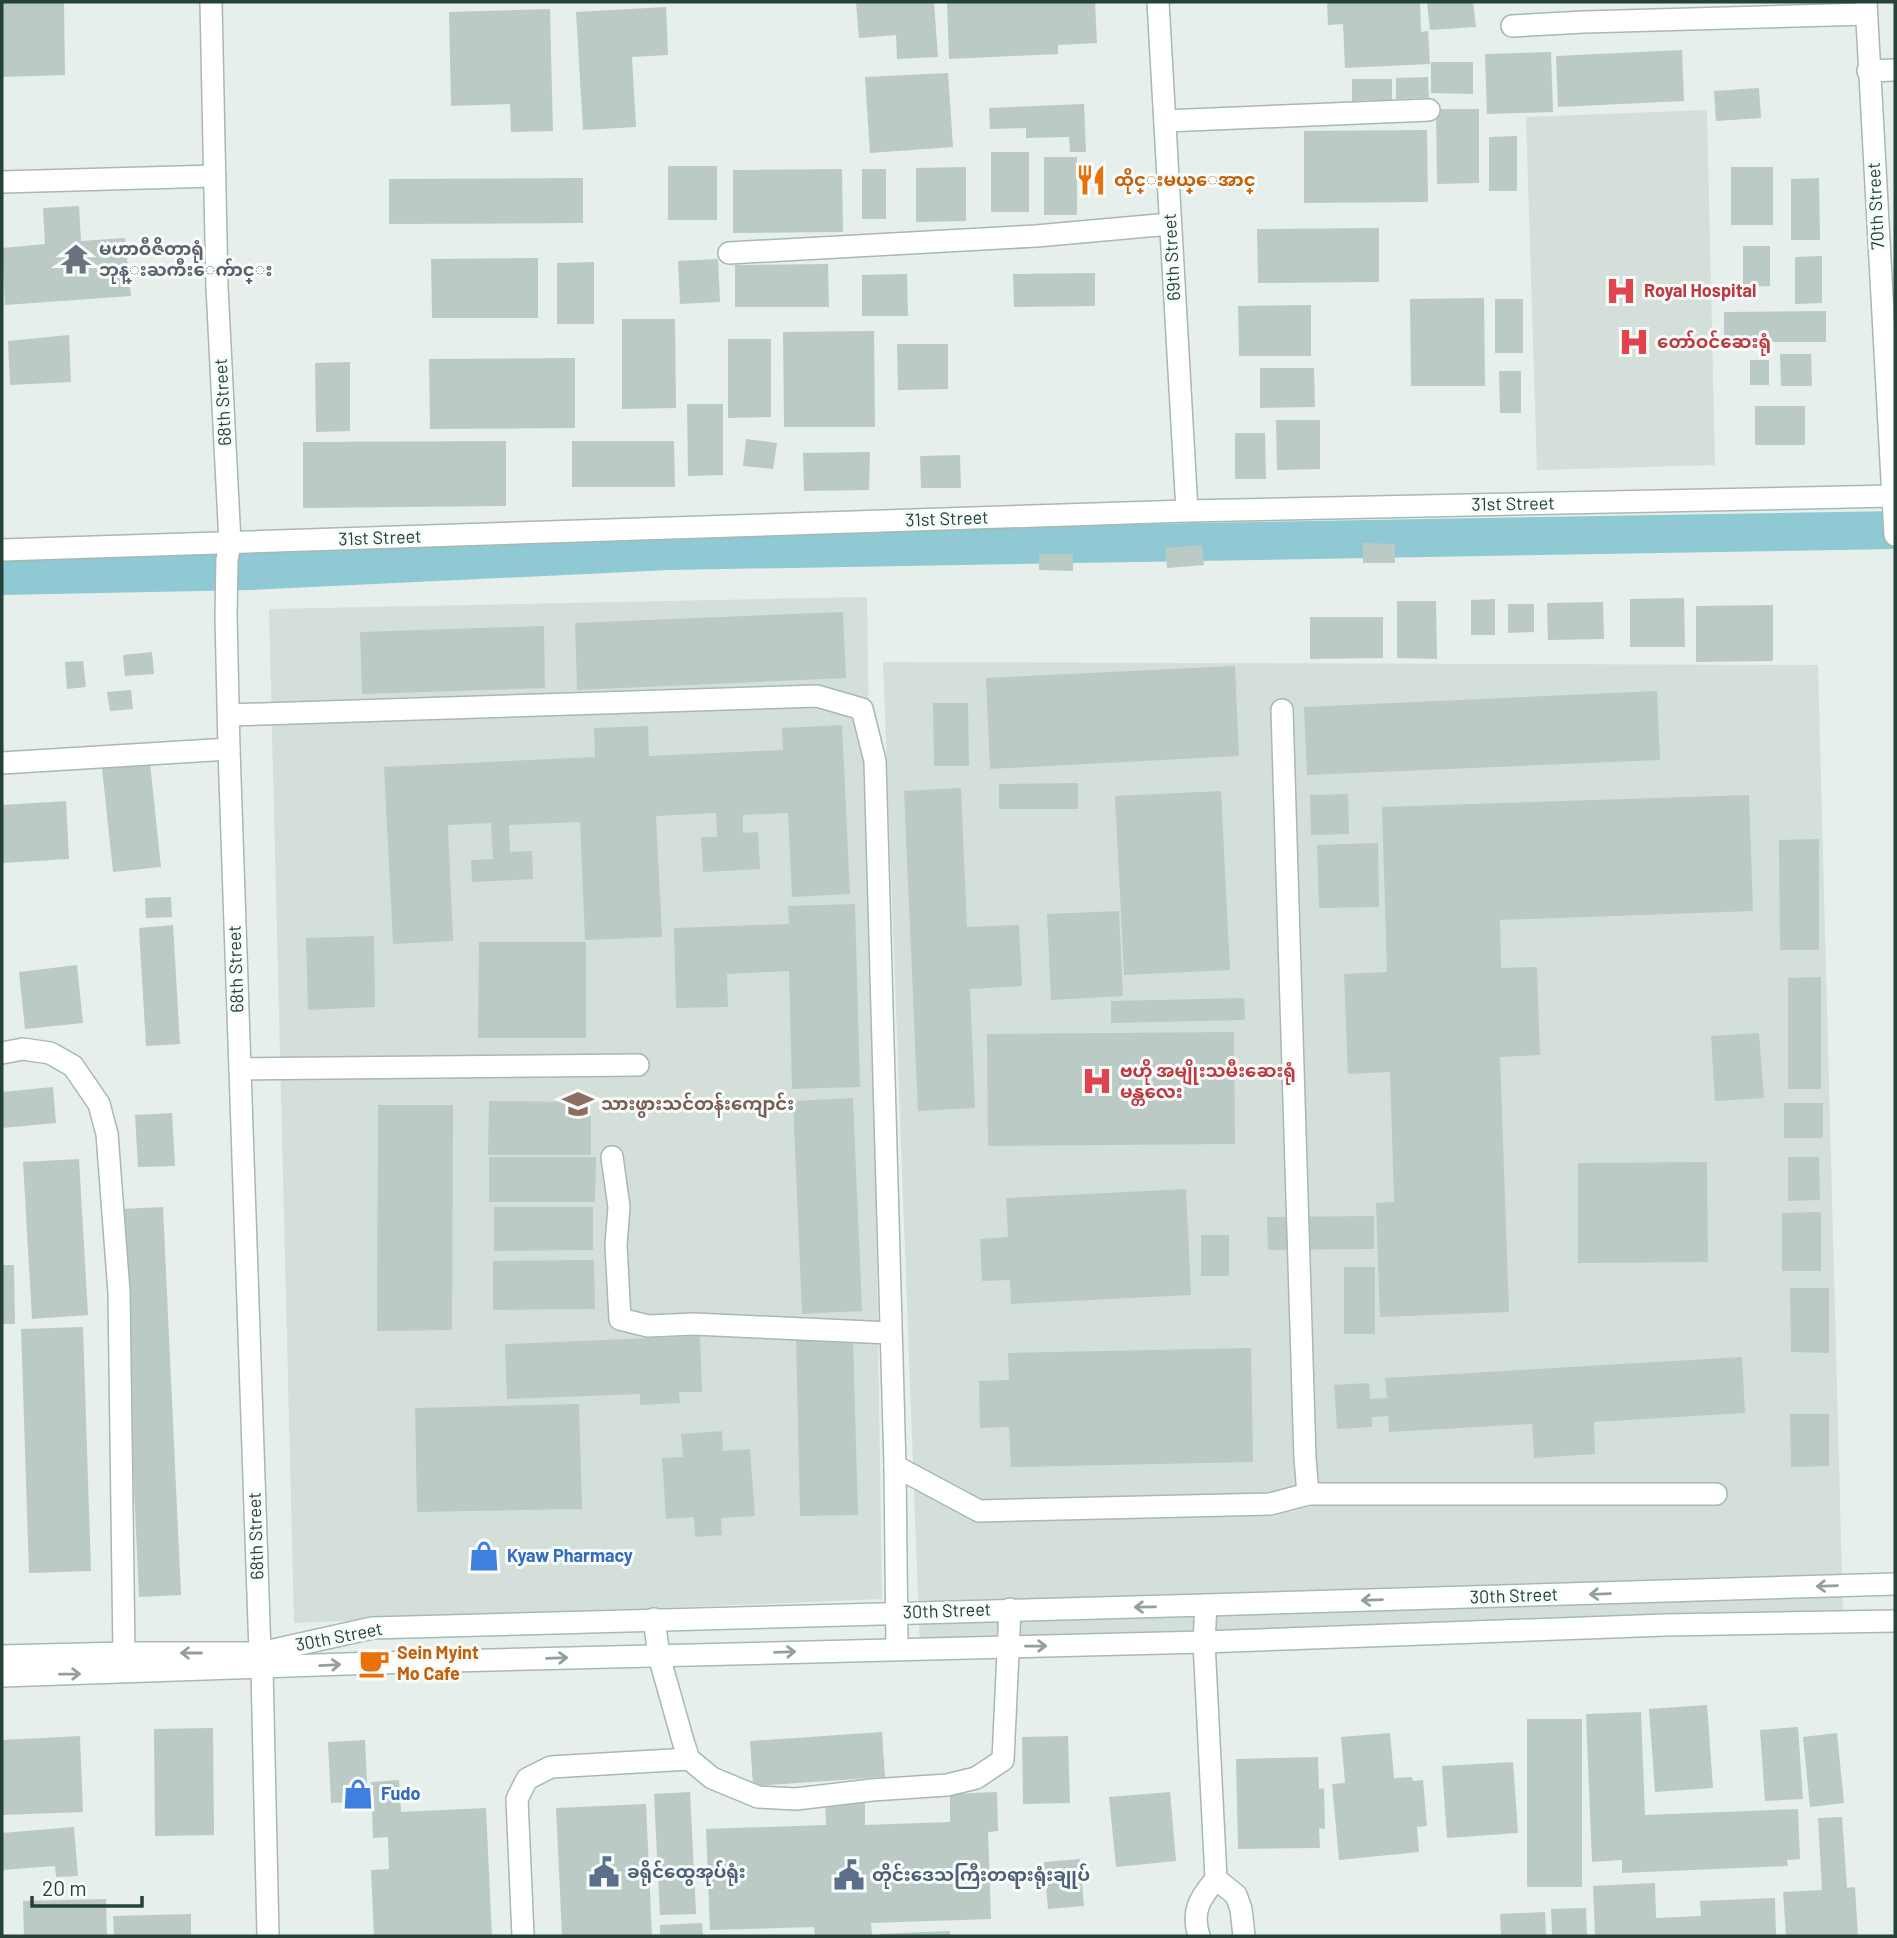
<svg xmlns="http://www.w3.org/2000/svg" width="1897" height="1938" viewBox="0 0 1897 1938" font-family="Barlow,'Noto Sans Myanmar',sans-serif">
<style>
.built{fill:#d4dfda}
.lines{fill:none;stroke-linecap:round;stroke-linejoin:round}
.canal{stroke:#8ec9d4;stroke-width:38}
.building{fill:#bbcac4}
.service-casing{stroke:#a8b8b2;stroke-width:24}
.minor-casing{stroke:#a8b8b2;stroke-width:24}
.secondary-casing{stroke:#a4bbb3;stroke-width:24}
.service{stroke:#fff;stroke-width:21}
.minor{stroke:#fff;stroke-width:21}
.secondary{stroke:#fff;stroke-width:21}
.oneway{stroke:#92a09c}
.labels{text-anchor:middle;stroke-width:6;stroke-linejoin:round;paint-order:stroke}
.food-label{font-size:18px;font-weight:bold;fill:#c56008;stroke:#f7fbf9;text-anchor:start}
.street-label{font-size:18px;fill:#24423a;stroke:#f7fbf9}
.worship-label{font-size:18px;font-weight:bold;fill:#5b616d;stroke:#f7fbf9;text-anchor:start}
.health-label{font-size:18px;font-weight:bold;fill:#be3a42;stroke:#f7fbf9;text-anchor:start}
.education-label{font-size:18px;font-weight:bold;fill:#785e54;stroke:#f7fbf9;text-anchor:start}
.shop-label{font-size:18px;font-weight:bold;fill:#366cbe;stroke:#f7fbf9;text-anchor:start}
.service-label{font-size:18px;font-weight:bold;fill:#4e5e75;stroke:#f7fbf9;text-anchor:start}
</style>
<rect width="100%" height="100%" fill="#e6efeb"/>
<g class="built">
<path d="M1707,110L1715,465L1537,470L1526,117Z"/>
<path d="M867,597L882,1599L294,1623L269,609Z"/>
<path d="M883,662L1818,665L1843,1614L920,1651Z"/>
</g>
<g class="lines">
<path class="canal" d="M2,576L249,571L668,551L1895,530"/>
</g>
<g class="building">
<path d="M2,2H64L65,75L2,77Z"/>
<path d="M856,2H934L938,57L897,59L896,35L859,38Z"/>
<path d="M947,2H1095L1097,43L1058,45V54L949,59Z"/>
<path d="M1327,2H1420L1421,32L1428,31L1430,64L1345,68L1343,24L1328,25Z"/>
<path d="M1427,2H1473L1476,27L1430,30Z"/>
<path d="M666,7L668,55L632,57L636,127L583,130L576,12Z"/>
<path d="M550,9L553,131L511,132L510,104L451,106L449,12Z"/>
<path d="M1682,50L1684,101L1558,107L1556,56Z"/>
<path d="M1551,52L1553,112L1487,114L1485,54Z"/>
<path d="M1431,62H1473V94L1431,93Z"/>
<path d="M948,73L953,147L870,153L865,77Z"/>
<path d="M1428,77L1429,98L1396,99V78Z"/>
<path d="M1352,79H1392V100L1352,101Z"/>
<path d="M1759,88L1761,118L1716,121L1714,91Z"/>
<path d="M1084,104L1086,152H1070L1069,137L1026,138V128L990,129L989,108Z"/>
<path d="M1436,109H1479V183L1437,184Z"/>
<path d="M1427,130L1428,202L1304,203V131Z"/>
<path d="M1517,136V191H1489V137Z"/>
<rect x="991" y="152" width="38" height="60"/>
<rect x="1044" y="157" width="33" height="58"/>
<rect x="668" y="166" width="49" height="54"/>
<path d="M966,167V221L916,222V168Z"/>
<rect x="1731" y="167" width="42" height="58"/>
<path d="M842,169L843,232L733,233V170Z"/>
<rect x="862" y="169" width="24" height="50"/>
<path d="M583,178V223L389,224V179Z"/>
<path d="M1819,178L1820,240H1791V179Z"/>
<path d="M79,206L81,241L125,238L131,296L5,305L2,248L45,244L43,208Z"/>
<path d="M1379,228V282L1258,283L1257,229Z"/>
<path d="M1743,246H1770V286L1743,287Z"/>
<path d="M1822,256V303L1795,304V257Z"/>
<path d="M538,258V318H432L431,259Z"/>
<path d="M718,259L720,302L680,304L678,261Z"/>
<path d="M594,262V324H557V263Z"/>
<path d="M828,264L829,307H735V265Z"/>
<path d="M1095,273V306L1014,307L1013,274Z"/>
<path d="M907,274L908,316H862V275Z"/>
<path d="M1484,298L1485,386H1411L1410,299Z"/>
<rect x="1495" y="299" width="28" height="54"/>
<path d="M1311,305V356H1239L1238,306Z"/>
<path d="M1826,311V342H1724V312Z"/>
<path d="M622,319H675L676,408L622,409Z"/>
<path d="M874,331L875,427H784L783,332Z"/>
<path d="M69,335L71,382L10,385L8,341Z"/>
<path d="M728,339H771V417L728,418Z"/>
<path d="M897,344H948V389L898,390Z"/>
<path d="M1780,354H1811L1812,386H1781Z"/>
<path d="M575,358V428L430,429L429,359Z"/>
<rect x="1750" y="360" width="19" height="25"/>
<path d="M350,362V431L316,432L315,363Z"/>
<path d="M1260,368H1314L1315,407L1260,408Z"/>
<path d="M1499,371H1521V413H1500Z"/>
<path d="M687,404H723V475L688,476Z"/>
<rect x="1755" y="406" width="50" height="39"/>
<path d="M1276,420H1320V469L1277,470Z"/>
<path d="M1235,433H1265L1266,479H1235Z"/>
<path d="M746,439L777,443L773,469L743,466Z"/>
<path d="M506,441V506L303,508V442Z"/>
<path d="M572,441H674L675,487H572Z"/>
<path d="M870,452L869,490L804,491L803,453Z"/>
<path d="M960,455L961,488H921L920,456Z"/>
<path d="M1363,543L1395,544V563H1363Z"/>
<path d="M1202,545L1204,565L1167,568L1165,548Z"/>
<path d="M1039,554H1073V571L1039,570Z"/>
<path d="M1684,598L1685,647H1630V599Z"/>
<path d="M1495,599V635H1471V600Z"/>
<path d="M1397,601H1436L1437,659L1397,658Z"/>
<path d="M1603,602L1604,639L1548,640L1547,603Z"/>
<path d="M1508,604H1534V632L1508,633Z"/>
<path d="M1773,605V661L1696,662V606Z"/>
<path d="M843,612L846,678L577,690L575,623Z"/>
<path d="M1310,617H1383V658L1310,659Z"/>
<path d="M544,626L545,688L362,694L360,632Z"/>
<path d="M152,652L154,674L125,676L123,655Z"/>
<path d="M83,661L86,687L67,689L65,662Z"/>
<path d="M1235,666L1239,756L990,769L986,678Z"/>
<path d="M131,690L133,709L110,711L107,692Z"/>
<path d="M1657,691L1660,760L1307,775L1304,707Z"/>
<path d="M933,703H968L969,766H934Z"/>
<path d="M842,725L850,894L792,897L788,813L743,815V833L758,832L760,869L703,872L701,837H717L716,813L656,816L662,937L585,940L580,822L509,825L510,852L532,851L533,879L472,882L471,860L493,859L491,823L448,825L453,941L393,944L384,767L595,757L594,728L648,726L649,756L783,750L782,728Z"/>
<path d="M150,763L161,867L113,872L102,768Z"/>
<path d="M1078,783V809H999V784Z"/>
<path d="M961,788L967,927L1019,925L1022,986L970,989L975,1108L918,1111L904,791Z"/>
<path d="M1221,791L1230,970L1124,975L1115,796Z"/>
<path d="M1348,794L1349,834L1311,835L1310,795Z"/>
<path d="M1749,795L1753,911L1500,920L1501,968L1537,967L1540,1055L1500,1057L1509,1312L1380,1317L1376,1203L1394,1202L1390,1072L1348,1074L1344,974L1387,972L1382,807Z"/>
<path d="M66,801L69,859L2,863V805Z"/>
<path d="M1819,839V950H1780L1779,840Z"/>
<path d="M1378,843L1379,907L1319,908L1317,845Z"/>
<path d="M171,897L172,917L146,918L145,898Z"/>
<path d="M855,904L860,1087L792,1089L789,971L727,974L728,1007L676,1008L674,928L789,924L788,906Z"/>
<path d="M1119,911L1123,996L1051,1000L1047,914Z"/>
<path d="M173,925L180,1044L146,1046L139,928Z"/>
<path d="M374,936L375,1007L308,1010L306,938Z"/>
<path d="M479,942H586V1038H478Z"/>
<path d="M77,965L83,1023L25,1029L19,972Z"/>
<path d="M1821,977V1089H1788V978Z"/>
<path d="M1244,998L1245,1020L1111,1023V1001Z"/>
<path d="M1234,1032L1235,1144L988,1146L987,1034Z"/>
<path d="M1759,1033L1764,1098L1715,1101L1711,1036Z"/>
<path d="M53,1087L56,1123L2,1128V1092Z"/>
<path d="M853,1098L862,1311L802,1314L793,1101Z"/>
<path d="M489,1101L591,1102V1155H488Z"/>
<rect x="1784" y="1103" width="39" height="35"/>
<path d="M378,1105H453L452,1330L377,1331Z"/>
<path d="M172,1113L175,1166L138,1167L135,1115Z"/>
<path d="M489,1157H596L595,1202H489Z"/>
<path d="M1788,1157H1819L1820,1200L1788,1201Z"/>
<path d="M79,1159L88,1315L32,1319L23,1162Z"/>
<path d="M1707,1162L1708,1262L1578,1263V1163Z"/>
<path d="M1186,1189L1191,1295L1011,1304L1010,1280L982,1281L980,1239L1008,1237L1006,1198Z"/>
<path d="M163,1207L181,1595L139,1597L121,1209Z"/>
<path d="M494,1207H593V1250L494,1251Z"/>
<path d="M1821,1212V1271H1782V1213Z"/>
<path d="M1374,1216V1249L1268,1250L1267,1217Z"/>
<rect x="1201" y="1235" width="28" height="41"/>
<path d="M594,1260L595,1309L493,1310V1261Z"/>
<path d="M2,1265H14L15,1324H2Z"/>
<rect x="1344" y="1267" width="31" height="67"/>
<path d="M1790,1288H1829V1353L1791,1352Z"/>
<path d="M83,1327L91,1571L29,1573L21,1329Z"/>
<path d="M700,1336L702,1392H679L680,1403L640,1405V1394L507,1399L505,1344Z"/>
<path d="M853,1338L858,1515L800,1516L796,1339Z"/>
<path d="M1251,1348L1253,1462L1011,1467L1009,1427L980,1428L979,1381L1009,1380L1008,1353Z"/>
<path d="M1742,1357L1745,1413L1594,1422L1595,1454L1534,1458L1532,1424L1389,1432L1388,1416L1372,1417V1427L1337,1429L1334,1385L1369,1383L1370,1399L1387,1398L1385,1378Z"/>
<path d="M579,1404L582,1509L417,1512L415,1408Z"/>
<path d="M1790,1414H1829V1466L1791,1467Z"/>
<path d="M722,1431L723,1451L750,1449L755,1516L721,1518L722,1535L695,1537L694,1517L666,1519L662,1458L683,1457L681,1434Z"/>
<path d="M1707,1705L1713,1788L1655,1792L1649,1709Z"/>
<path d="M1641,1712L1645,1815L1798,1809L1800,1859L1787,1860L1788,1866L1622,1873V1860L1592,1862L1586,1714Z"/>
<rect x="1527" y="1719" width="55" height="168"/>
<path d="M1798,1727L1803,1799L1765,1801L1760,1730Z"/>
<path d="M213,1728L214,1835L155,1836L154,1729Z"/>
<path d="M882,1732L885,1777L753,1786L750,1741Z"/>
<path d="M1390,1733L1394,1778L1412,1777L1413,1781L1423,1780L1427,1826L1417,1827L1419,1852L1339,1860L1332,1784L1345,1783L1341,1737Z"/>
<path d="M1837,1733L1844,1803L1810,1807L1803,1737Z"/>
<path d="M80,1736L83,1812L2,1815V1740Z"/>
<path d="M1068,1736L1070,1803L1023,1804L1022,1737Z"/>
<path d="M365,1740L368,1801L331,1803L328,1742Z"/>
<path d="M1318,1757L1319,1789L1324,1788L1325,1829L1319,1828L1320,1848L1238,1849L1236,1759Z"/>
<path d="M1513,1762L1518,1833L1447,1838L1442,1766Z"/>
<path d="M399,1780L401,1812L486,1808L492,1936H374L371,1870L389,1869L388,1837L373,1838L371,1782Z"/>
<path d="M690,1792L696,1914L660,1915L654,1794Z"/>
<path d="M997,1792L998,1831L988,1832L991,1919L871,1923L872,1936H815L814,1927L710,1930L706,1829L826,1825L825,1801L865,1800V1825L950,1822V1794Z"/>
<path d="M1170,1792L1176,1861L1116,1867L1109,1797Z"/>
<path d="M646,1804L652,1936H562L556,1808Z"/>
<path d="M1842,1817L1847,1888L1855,1887L1858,1936H1786L1783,1892L1822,1890L1818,1818Z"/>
<path d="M74,1827L78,1876L56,1877L55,1866L2,1870V1833Z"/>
<path d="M1080,1859L1084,1906L1048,1909L1044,1862Z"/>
<path d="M1655,1883L1656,1918L1701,1916L1700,1901L1775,1898L1776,1936H1595L1593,1886Z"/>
<path d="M106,1899L107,1936H24L23,1901Z"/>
<path d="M1586,1908L1587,1936H1552L1551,1909Z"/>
<path d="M1545,1912L1546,1936H1501L1500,1914Z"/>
<path d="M191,1914V1936H114L113,1916Z"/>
<path d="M702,1923L703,1936H660V1925Z"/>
<path d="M950,1931V1936H879V1934Z"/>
</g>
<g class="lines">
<g class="service-casing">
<g id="service">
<path d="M1165,121L1429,110"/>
<path d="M229,715L817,696L862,709L875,761L895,1466L897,1649"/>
<path d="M2,1053L23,1049L50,1053L73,1066L99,1104L107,1134L119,1292L124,1653"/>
<path d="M240,1069L638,1065"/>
<path d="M612,1157L619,1207L616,1245L620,1319L648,1326L694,1324L890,1333"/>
<path d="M895,1466L979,1511L1270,1504L1308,1494L1305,1458L1282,710"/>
<path d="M1308,1494H1716"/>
<path d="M1206,1605L1204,1642L1216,1879L1236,1895L1241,1909L1244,1936"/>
<path d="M654,1619L659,1656L683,1741L689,1759L712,1778L758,1797L796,1799L872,1790L947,1785L976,1778L1003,1760L1010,1609"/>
<path d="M523,1936L517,1799L527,1779L551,1767L689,1759"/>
<path d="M1199,1936C1191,1911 1200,1898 1216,1879"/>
</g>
</g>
<g class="minor-casing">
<g id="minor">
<path d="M211,2L217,287L230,543L227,560L226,616L229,749L260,1653L262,1668L268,1936"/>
<path d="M1158,2L1187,511"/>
<path d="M1866,2L1895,535"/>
<path d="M1512,26L1584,22L1866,14"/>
<path d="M1868,71L1895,70"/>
<path d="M2,182L215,176"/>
<path d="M729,253L1036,236L1170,224"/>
<path d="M2,550L1187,511L1892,496"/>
<path d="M2,763L229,749"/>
</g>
</g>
<g class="secondary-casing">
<g id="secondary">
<path d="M2,1656L124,1653H260L372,1628L1206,1605L1895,1584"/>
<path d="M2,1676L374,1663L1204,1642L1665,1625L1895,1621"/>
</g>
</g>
<use href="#service" class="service"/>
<use href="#minor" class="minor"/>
<use href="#secondary" class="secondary"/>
</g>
<defs><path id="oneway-shaft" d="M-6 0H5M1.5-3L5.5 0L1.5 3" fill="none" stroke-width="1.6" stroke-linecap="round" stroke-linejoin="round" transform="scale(1.75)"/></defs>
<g class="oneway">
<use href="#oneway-shaft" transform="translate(1827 1586) rotate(178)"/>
<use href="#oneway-shaft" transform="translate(1600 1594) rotate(178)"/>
<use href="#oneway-shaft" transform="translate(1372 1600) rotate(178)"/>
<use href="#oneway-shaft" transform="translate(1145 1607) rotate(179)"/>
<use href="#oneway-shaft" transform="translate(1036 1646) rotate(-1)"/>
<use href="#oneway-shaft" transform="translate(785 1652) rotate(-2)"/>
<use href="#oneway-shaft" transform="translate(191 1653) rotate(180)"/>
<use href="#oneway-shaft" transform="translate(557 1658) rotate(-2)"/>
<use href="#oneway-shaft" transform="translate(330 1665) rotate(-3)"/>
<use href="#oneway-shaft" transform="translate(70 1674) rotate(-1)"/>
</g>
<defs>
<g id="restaurant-bare" transform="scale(2.415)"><path d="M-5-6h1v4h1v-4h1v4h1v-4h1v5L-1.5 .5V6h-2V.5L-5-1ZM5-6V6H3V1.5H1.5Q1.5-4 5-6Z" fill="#e8710a" stroke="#f7fbf9" stroke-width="2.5" paint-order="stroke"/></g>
<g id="temple-bare" transform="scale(2.415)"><path d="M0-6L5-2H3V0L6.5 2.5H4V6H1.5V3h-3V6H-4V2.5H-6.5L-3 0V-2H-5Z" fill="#6b7280" stroke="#f7fbf9" stroke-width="2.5" paint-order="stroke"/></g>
<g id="hospital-bare" transform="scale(2.415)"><path d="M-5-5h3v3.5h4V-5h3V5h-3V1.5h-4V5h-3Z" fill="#e0444e" stroke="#f7fbf9" stroke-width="2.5" paint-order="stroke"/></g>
<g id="school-bare" transform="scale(2.415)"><path d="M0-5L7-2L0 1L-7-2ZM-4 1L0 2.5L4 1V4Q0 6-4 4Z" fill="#8d6e63" stroke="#f7fbf9" stroke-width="2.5" paint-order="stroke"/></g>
<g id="shop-bare" transform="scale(2.415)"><path d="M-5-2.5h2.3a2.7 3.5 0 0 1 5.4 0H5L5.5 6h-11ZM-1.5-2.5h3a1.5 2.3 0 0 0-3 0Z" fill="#3f7fe0" stroke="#f7fbf9" stroke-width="2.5" paint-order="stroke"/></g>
<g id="cafe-bare" transform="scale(2.415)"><path d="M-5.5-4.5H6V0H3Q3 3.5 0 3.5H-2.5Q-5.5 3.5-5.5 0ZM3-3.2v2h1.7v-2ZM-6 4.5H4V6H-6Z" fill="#e8710a" stroke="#f7fbf9" stroke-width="2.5" paint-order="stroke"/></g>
<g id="civic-bare" transform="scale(2.415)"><path d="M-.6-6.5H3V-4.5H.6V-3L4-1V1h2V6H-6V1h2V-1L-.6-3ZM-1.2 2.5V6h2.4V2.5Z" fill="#5c6f8a" stroke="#f7fbf9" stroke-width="2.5" paint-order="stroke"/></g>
</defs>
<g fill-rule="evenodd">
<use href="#restaurant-bare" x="1091" y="180"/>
<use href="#temple-bare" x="76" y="259"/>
<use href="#hospital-bare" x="1621" y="291"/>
<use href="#hospital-bare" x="1634" y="342"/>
<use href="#hospital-bare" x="1097" y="1081"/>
<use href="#school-bare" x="578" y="1104"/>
<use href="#shop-bare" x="484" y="1556"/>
<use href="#cafe-bare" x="374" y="1663"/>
<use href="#shop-bare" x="358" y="1794"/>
<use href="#civic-bare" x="604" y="1872"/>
<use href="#civic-bare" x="849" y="1875"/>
</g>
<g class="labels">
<g class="food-label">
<text x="1114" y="186">ထိုင္းမယ္ေအာင္</text>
<text x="397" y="1659">Sein Myint<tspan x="397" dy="21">Mo Cafe</tspan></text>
</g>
<g class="street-label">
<text transform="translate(1876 206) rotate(-93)" y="6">70th Street</text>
<text transform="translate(1172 257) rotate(-93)" y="6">69th Street</text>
<text transform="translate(223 402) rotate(-93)" y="6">68th Street</text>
<text transform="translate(1513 504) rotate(-1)" y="6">31st Street</text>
<text transform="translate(947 519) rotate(-2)" y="6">31st Street</text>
<text transform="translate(380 538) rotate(-2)" y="6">31st Street</text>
<text transform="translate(236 969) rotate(-92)" y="6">68th Street</text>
<text transform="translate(256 1536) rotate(-92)" y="6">68th Street</text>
<text transform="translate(1514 1596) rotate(-2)" y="6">30th Street</text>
<text transform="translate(947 1611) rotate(-2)" y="6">30th Street</text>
<text transform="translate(339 1637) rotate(-11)" y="6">30th Street</text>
</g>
<g class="worship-label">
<text x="99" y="255">မဟာဝီဇိတာရုံ<tspan x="99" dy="21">ဘုန္းႀကီးေက်ာင္း</tspan></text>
</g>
<g class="health-label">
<text x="1644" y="297">Royal Hospital</text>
<text x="1657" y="348">တော်ဝင်ဆေးရုံ</text>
<text x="1120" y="1077">ဗဟို အမျိုးသမီးဆေးရုံ<tspan x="1120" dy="21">မန္တလေး</tspan></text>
</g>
<g class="education-label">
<text x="601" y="1110">သားဖွားသင်တန်းကျောင်း</text>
</g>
<g class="shop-label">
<text x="507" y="1562">Kyaw Pharmacy</text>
<text x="381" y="1800">Fudo</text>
</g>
<g class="service-label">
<text x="627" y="1878">ခရိုင်ထွေအုပ်ရုံး</text>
<text x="872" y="1881">တိုင်းဒေသကြီးတရားရုံးချုပ်</text>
</g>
</g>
<rect width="1897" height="1938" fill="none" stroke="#24423a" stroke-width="7"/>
<path d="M32 1896v10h110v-10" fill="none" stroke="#24423a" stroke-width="3.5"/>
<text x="42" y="1896" font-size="21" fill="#24423a" stroke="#f7fbf9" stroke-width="5" paint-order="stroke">20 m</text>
</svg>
